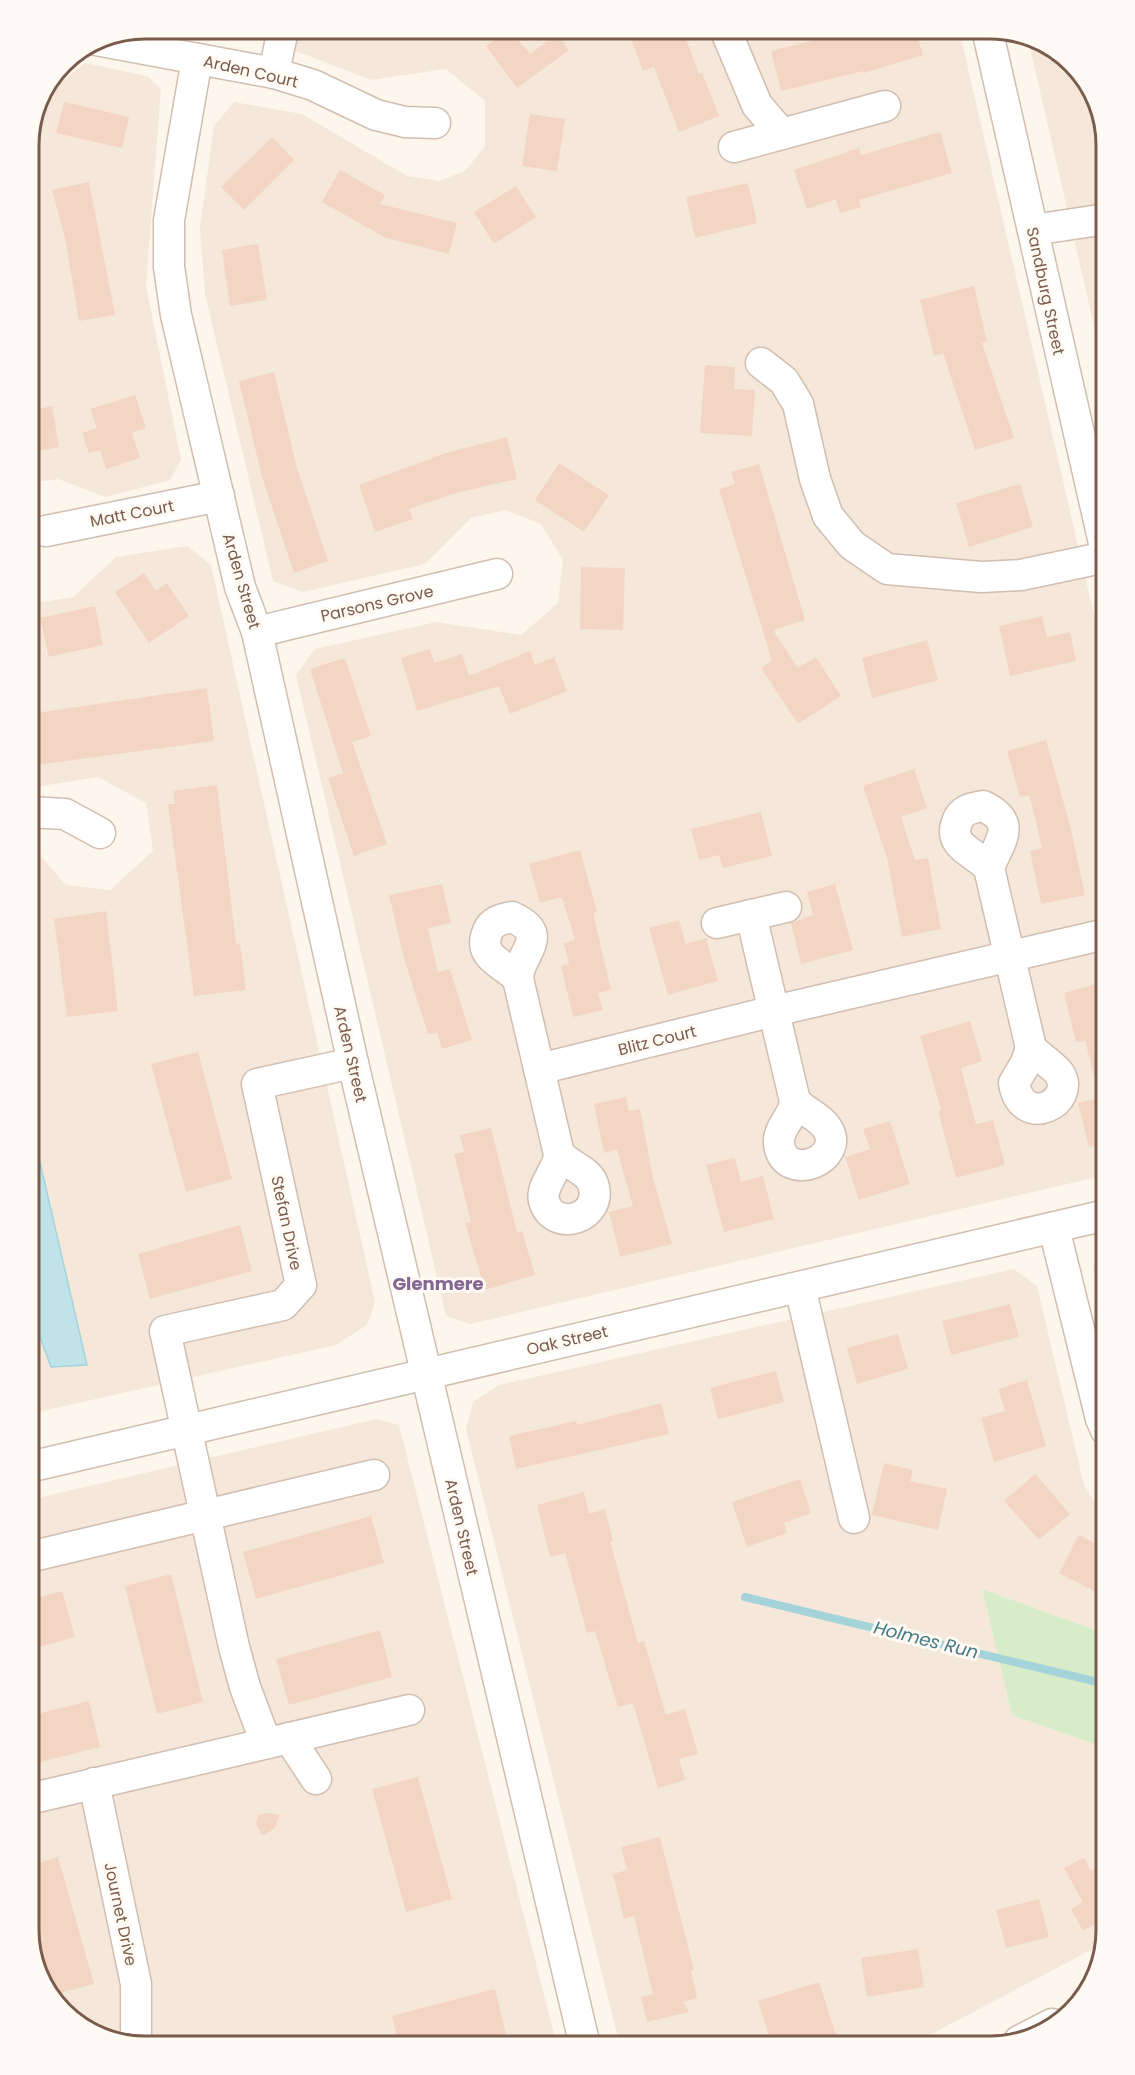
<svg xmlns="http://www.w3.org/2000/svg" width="1135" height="2075" viewBox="0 0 1135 2075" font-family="Poppins,sans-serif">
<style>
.residential{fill:#f5e8da}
.green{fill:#d8ecc9}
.water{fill:#bfe3e8;stroke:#a5d3da;stroke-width:1.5}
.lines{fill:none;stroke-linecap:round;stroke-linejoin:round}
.stream{stroke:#a5d3da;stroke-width:8}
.building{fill:#f3d5c3}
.minor-casing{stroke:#d1beb0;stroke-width:33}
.minor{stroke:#fff;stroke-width:30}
.labels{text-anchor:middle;stroke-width:6;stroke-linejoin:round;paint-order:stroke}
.street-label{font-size:16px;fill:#7a5c4d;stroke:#fffaf3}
.neighbourhood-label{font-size:18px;font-weight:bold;fill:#846695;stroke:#fffaf3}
.water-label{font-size:18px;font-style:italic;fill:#437c86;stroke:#fffaf3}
.rim{fill:none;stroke:#7a5c4d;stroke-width:3}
</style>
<rect width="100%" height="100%" fill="#fdf6ec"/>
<g class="residential">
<path d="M202,29H959L1106,667V1175L470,1324L446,1316L296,675L315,649L436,622L521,635L558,603L563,560L541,524L506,510L471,518L425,564L303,592L273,581L205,294L200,227L214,126L234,102L302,114L407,176L440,181L466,170L485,146V101L446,69L371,80L267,40Z"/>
<path d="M1028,39L1055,48L1098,100L1106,145V378Z"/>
<path d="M85,63L147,76L161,89L146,286L181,460L170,480L106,497L58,479L29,483V137L39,100Z"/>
<path d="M187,546L211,565L375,1302L367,1325L336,1345L29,1414V842L66,885L110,890L153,851L146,803L98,777L29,788V596L43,602L73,597L116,557Z"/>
<path d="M1106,1249V1327L1093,1268Z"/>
<path d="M1014,1269L1037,1286L1084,1485L1100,1512L1106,1515V1634L982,1589L1012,1715L1106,1748V1931L1102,1944L909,2046H620L466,1429L473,1402L499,1385Z"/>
<path d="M376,1419L399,1425L557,2046H137L80,2027L37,1975L29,1930V1500Z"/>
</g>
<path class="green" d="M982,1589L1106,1634V1748L1012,1715Z"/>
<path class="water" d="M32,1128L87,1365L51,1367L29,1306V1129Z"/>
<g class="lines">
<path class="stream" d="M745,1597L1106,1684"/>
</g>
<g class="building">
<path d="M509,29L530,54L557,34L569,50L517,88L486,46Z"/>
<path d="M627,29H682L699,74L702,73L719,116L679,132L654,67L643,71Z"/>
<path d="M869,29H915L923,55L864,73L863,71L781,91L771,51L830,36L831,41Z"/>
<path d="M64,102L129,117L122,148L56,133Z"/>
<path d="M530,114L565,119L557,171L522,166Z"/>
<path d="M940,132L952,173L859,200L861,207L840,213L836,199L807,209L794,170L859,148L861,155Z"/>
<path d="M272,137L294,160L244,210L221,187Z"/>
<path d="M340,170L385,195L380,204L457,223L449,254L386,238L322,202Z"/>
<path d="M89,182L115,315L79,321L65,238L52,190Z"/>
<path d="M748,183L757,223L695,238L686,197Z"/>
<path d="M516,186L536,217L494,244L474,212Z"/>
<path d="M258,244L267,300L230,306L222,250Z"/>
<path d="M974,286L987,342L982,343L1014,438L975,450L943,353L934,356L920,300Z"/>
<path d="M705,365L735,367L734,389L755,390L752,436L700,433Z"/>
<path d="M274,372L297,468L328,561L294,573L262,477L239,381Z"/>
<path d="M135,395L146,428L132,433L140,458L106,469L100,450L89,453L82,433L97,428L90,409Z"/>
<path d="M52,406L59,447L29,453V411Z"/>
<path d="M507,437L517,479L456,493L409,509L413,519L375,532L359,485L446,453Z"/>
<path d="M559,463L609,495L584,532L535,500Z"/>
<path d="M759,464L805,620L773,630L798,668L816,657L841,696L798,724L761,668L772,661L719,489L735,484L731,472Z"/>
<path d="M1020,484L1033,527L969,547L956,503Z"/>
<path d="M581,567L625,568L623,630L580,629Z"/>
<path d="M144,573L156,591L167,583L189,616L149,643L115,592Z"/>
<path d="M95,606L103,645L49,657L40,618Z"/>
<path d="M1042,616L1047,637L1070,632L1076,661L1010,676L999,626Z"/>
<path d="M927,640L938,680L872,698L862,658Z"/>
<path d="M430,649L434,663L462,654L469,676L530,651L535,665L554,657L567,691L510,714L499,686L417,711L401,658Z"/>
<path d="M345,658L371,736L352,742L387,844L354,856L328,778L343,773L310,669Z"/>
<path d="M207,688L214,741L29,766V714Z"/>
<path d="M1046,740L1070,825L1085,895L1041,904L1030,851L1042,848L1035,817L1029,795L1020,797L1007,751Z"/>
<path d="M914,769L927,808L901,817L915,860L928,858L941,929L902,937L887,858L863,786Z"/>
<path d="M217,785L236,944L240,943L246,990L194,996L168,804H175L173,791Z"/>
<path d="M761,812L772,856L723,868L719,855L699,860L691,829Z"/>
<path d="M580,850L597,912L593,913L611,990L598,993L603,1010L573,1017L561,966L569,964L564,943L575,940L562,897L540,903L529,864Z"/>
<path d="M442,884L451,923L428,928L438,972L450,969L472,1040L442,1049L437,1032L428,1034L403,955L389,895Z"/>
<path d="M835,884L853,950L801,964L791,923L813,915L807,892Z"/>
<path d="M106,911L118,1011L67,1017L54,919Z"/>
<path d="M679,920L686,944L706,938L718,981L668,995L649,928Z"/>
<path d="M1097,984L1102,1001L1106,1000V1095H1099L1085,1040L1076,1042L1064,993Z"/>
<path d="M970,1021L982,1061L961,1068L976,1124L993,1120L1005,1165L956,1178L938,1111L941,1110L920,1036Z"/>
<path d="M198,1052L232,1179L186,1192L151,1064Z"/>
<path d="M1106,1096V1143L1089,1147L1078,1103Z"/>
<path d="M626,1097L629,1111L640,1109L653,1178L672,1244L620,1257L609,1212L633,1206L617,1150L604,1153L594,1104Z"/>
<path d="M890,1121L910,1184L859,1200L845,1157L870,1149L863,1129Z"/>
<path d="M491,1128L517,1232L522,1231L535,1275L485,1290L465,1223L471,1222L454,1154L464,1152L460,1135Z"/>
<path d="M735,1158L741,1182L763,1176L774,1219L724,1232L706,1165Z"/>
<path d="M240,1225L252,1271L150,1299L138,1254Z"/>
<path d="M1010,1304L1019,1337L951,1355L942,1321Z"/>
<path d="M898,1334L908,1369L857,1384L847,1348Z"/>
<path d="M776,1371L784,1402L718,1419L710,1388Z"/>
<path d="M1027,1380L1046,1446L994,1462L981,1418L1005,1411L998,1389Z"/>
<path d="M661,1403L669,1434L516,1469L509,1436L576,1421L577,1425Z"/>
<path d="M884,1463L913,1470L910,1481L947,1489L938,1530L872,1515Z"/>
<path d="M1035,1474L1070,1514L1039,1540L1004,1501Z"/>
<path d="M800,1479L811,1513L784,1523L787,1533L747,1547L732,1502Z"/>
<path d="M584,1492L589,1514L605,1509L613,1541H610L638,1643L644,1641L666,1715L685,1709L698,1754L679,1759L685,1780L658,1788L633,1703L618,1707L595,1631L587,1633L565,1553L550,1557L537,1505Z"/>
<path d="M371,1516L384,1563L256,1599L243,1552Z"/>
<path d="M1079,1535L1106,1549V1597L1059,1573Z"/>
<path d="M171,1574L203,1702L157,1714L125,1586Z"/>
<path d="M62,1591L75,1637L29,1650V1600Z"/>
<path d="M380,1630L392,1677L289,1705L276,1659Z"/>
<path d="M89,1701L100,1747L29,1765V1716Z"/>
<path d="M418,1777L452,1899L406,1912L372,1789Z"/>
<path d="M265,1813L280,1815L274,1829L262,1836L256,1824L258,1816Z"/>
<path d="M660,1837L694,1970L691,1971L697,1998L683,2002L689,2012L647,2022L641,1997L653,1994L634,1916L624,1919L613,1874L627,1870L621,1847Z"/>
<path d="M58,1857L94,1984L54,1995L44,1983L28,1928L29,1866Z"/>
<path d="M1084,1858L1091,1871L1098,1867L1106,1880V1918L1083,1931L1071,1909L1083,1902L1064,1868Z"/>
<path d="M1039,1899L1049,1937L1006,1948L996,1910Z"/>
<path d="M918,1949L924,1987L867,1997L861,1958Z"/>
<path d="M819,1982L836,2035L799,2046H772L758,2001Z"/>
<path d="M495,1989L506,2034L461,2046H399L392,2016Z"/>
</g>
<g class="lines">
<g class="minor-casing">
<g id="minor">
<path d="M725,29L757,105L781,133"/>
<path d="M987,29L1106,552"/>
<path d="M96,40L274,73L313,85L376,115L405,122L435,123"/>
<path d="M197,59L169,220V267L176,315L240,587L257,632L353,1063L585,2046"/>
<path d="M274,73L283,29"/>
<path d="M734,147L885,106"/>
<path d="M1033,230L1106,219"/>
<path d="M761,363L784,381L798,404L815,479L828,516L852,545L887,569L981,577L1021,575L1106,557"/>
<path d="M46,531L219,496"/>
<path d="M257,632L497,574"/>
<path d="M983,806C1019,823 999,841 989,868C977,853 947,847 957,822C961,810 971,808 983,806Z"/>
<path d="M29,812L65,814L100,833"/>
<path d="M989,868L1031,1048"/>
<path d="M751,915L795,1101"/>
<path d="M512,917C553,935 518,953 518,979C505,963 476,958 488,931C492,921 502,919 512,917Z"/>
<path d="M717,923L786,907"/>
<path d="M518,979L559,1154"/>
<path d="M1031,1048C1037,1055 1056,1068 1059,1073C1078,1102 1022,1131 1014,1083L1026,1063Z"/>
<path d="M539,1069L774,1011L1106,934"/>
<path d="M795,1101C804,1112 819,1116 827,1128C847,1159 785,1185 779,1144C777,1128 794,1117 795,1101Z"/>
<path d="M559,1154C568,1165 589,1171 593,1184C604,1218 554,1234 544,1201C540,1186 559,1169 559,1154Z"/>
<path d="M1054,1228L1101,1419L1106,1430"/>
<path d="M800,1287L854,1518"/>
<path d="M29,1467L1106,1215"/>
<path d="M29,1557L374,1475"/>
<path d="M289,1738L316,1779"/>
<path d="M266,1743L245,1687L234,1647L165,1331L283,1305L301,1285L257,1084L353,1063"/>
<path d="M94,1783L136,1984V2046"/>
<path d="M29,1799L409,1710"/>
<path d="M1019,2041L1052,2024"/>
</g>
</g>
<use href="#minor" class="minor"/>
</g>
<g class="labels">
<g class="street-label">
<text transform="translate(251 71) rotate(13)" y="6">Arden Court</text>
<text transform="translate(1046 291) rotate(78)" y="6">Sandburg Street</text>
<text transform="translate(132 513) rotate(-11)" y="6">Matt Court</text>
<text transform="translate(242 581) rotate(74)" y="6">Arden Street</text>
<text transform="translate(377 603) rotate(-13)" y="6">Parsons Grove</text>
<text transform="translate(657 1040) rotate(-14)" y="6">Blitz Court</text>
<text transform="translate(351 1054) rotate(77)" y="6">Arden Street</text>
<text transform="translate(287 1223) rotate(78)" y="6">Stefan Drive</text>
<text transform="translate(567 1340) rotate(-13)" y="6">Oak Street</text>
<text transform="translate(462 1527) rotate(77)" y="6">Arden Street</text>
<text transform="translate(121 1914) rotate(78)" y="6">Journet Drive</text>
</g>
<g class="neighbourhood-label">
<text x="438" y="1290">Glenmere</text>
</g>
<g class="water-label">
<text transform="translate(926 1640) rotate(14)" y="6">Holmes Run</text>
</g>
</g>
<path d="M0 0H1135V2075H0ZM145 39H990A106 106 0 0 1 1096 145V1930A106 106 0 0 1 990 2036H145A106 106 0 0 1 39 1930V145A106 106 0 0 1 145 39Z" fill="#fffaf3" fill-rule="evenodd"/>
<path class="rim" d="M145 39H990A106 106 0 0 1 1096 145V1930A106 106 0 0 1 990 2036H145A106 106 0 0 1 39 1930V145A106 106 0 0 1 145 39Z"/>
</svg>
